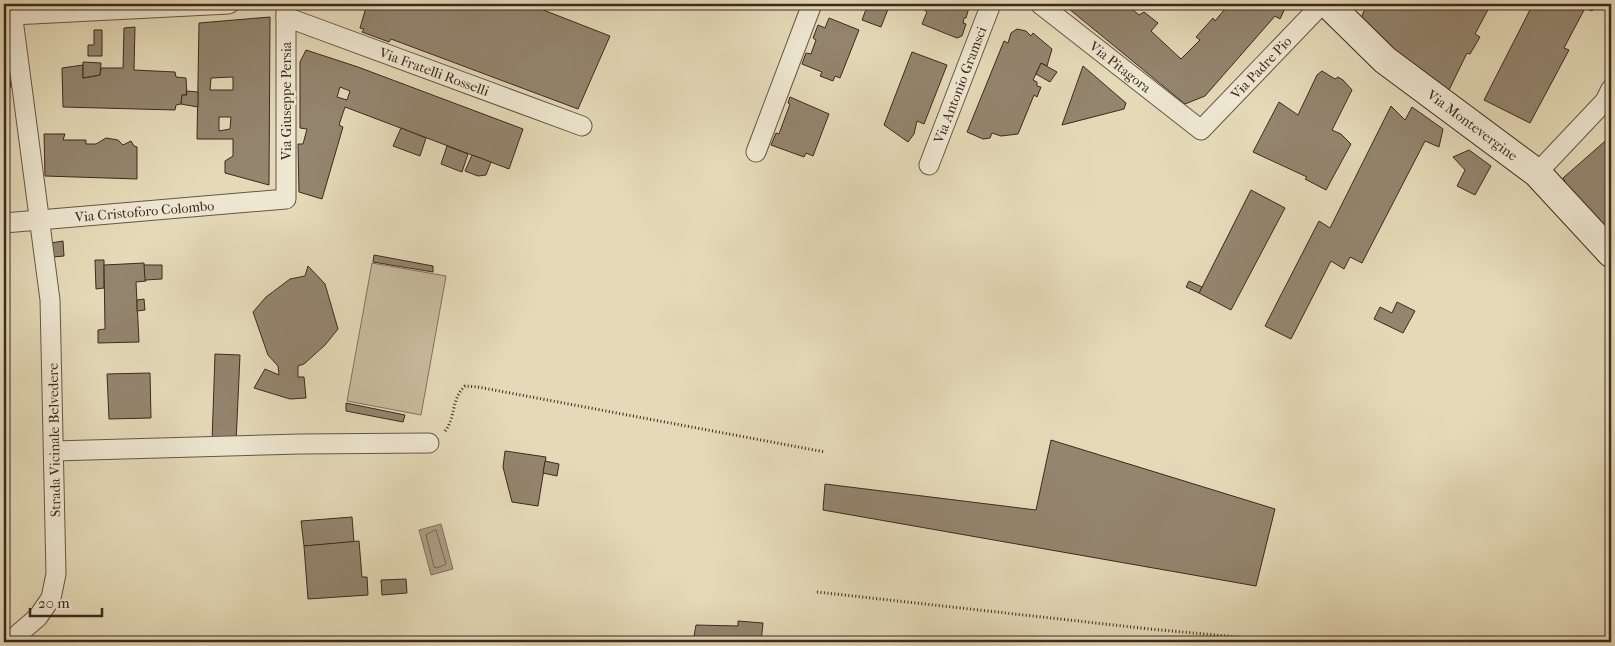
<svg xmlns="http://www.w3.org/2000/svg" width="1615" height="646" viewBox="0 0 1615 646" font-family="'IM FELL French Canon',serif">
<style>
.green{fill:#c8bc9e;stroke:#82725e}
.water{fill:#ac9e84;stroke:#806f5c}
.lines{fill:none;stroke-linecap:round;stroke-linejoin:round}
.shore{stroke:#746452;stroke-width:1}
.building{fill:#94856f;stroke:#3d291f;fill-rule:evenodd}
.street-casing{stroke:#675545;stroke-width:21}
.secondary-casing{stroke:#3d291f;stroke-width:30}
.path{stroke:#3d291f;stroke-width:3;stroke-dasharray:1 2.5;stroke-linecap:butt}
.street{stroke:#eee7d1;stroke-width:19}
.secondary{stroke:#eee7d1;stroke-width:28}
.labels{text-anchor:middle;stroke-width:4.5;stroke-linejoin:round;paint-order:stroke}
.street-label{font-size:14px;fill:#3d291f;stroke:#eee7d1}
</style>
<rect width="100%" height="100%" fill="#e5dab8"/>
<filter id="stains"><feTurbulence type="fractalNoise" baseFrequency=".004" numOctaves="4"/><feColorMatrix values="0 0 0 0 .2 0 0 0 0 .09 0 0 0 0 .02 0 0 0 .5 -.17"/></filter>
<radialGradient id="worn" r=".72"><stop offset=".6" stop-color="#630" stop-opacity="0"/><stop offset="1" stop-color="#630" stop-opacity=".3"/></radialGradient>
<path class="green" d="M372,263L446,276L421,415L347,401Z"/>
<path class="water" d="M441,524L453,569L431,575L419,530Z"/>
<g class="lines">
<path class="shore" d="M436,530L446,564L437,568L434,567L426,535Z"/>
</g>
<g class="building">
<path d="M367,4H498L505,6L506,4H528L610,36L578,109L391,39L389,42L362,32L364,29L360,28Z"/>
<path d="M868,4H890L881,27L862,20Z"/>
<path d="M925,4H975L974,6L970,4L966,18H964L963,23L966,24L962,36L957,38L922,24L927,12L923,9Z"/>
<path d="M1063,4H1126L1139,15L1144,12L1158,23L1151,31L1181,59L1200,40L1196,37L1213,18L1215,21L1229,4H1287L1280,19L1275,16L1205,96L1185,104Z"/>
<path d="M1367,4L1371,6L1372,4H1491L1475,34L1480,37L1470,54L1467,53L1447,94L1358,25Z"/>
<path d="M1533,4H1596L1592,11L1585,8L1564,48L1569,50L1530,123L1484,100Z"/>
<path d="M270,17L269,185L225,173V161L233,156V139H197L199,23ZM233,77V90H210L211,78ZM219,117H231L230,129L219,131Z"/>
<path d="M829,18L859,30L840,78L835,76L833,81L820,76L822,72L802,64L806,53L811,54L816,40L813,38L818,25L825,28Z"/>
<path d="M135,27L134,70L175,72L176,77L186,78L187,95H182L181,104L176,105L175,110L63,107L62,68L83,65V78L100,75L101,68H123L124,28Z"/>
<path d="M1017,29L1026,31L1031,36L1033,33L1052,49L1047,66L1041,63L1033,80L1037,82V86L1041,87L1037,97L1034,95L1018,134L1001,136L992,133L990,138L983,139L967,132L1004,41L1008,43L1011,33Z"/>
<path d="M94,30H102V56H88V45H94Z"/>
<path d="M4,39H5L11,87H4Z"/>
<path d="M306,50L358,67L523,129L509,169L345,107L339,125L343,127L322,199L299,192L298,144H303L307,129L300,128V62ZM340,87L350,91L347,100L337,97Z"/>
<path d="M912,52L947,65L924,124L917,121L914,134L908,142L884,125Z"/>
<path d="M83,62L101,63L100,75L83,78Z"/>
<path d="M1041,63L1057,72L1050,82L1036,74Z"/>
<path d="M1083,66L1126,103L1124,109L1062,125Z"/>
<path d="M1322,71L1335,79L1338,77L1343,80L1352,90L1332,130L1341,134L1351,144L1326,190L1305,179L1307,177L1253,152L1279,102L1298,115L1317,75Z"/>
<path d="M186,91L198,92V107L181,104L182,95H187Z"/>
<path d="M790,97L829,114L813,156L806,153L804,157L771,145L776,133L779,134L790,104L788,103Z"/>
<path d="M1391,106L1405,120L1412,107L1443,129L1439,147L1425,141L1362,263L1350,257L1344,269L1331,261L1291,339L1265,326L1319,221L1330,228Z"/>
<path d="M401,128L426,138L420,156L393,146Z"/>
<path d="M44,134H65L63,140H86V144H96L106,138L118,140L123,145L131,141L134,146L137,147V179L45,176Z"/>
<path d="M1611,136V240L1563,184L1565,181L1563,178Z"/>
<path d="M447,146L468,154L462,172L441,164Z"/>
<path d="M1469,150L1491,166L1475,195L1457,186L1465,170L1453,157Z"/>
<path d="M472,155L491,162L486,175L478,176L465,171Z"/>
<path d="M1251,190L1285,208L1231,310L1199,293Z"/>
<path d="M63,241L64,256L53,257L51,243Z"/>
<path d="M374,255L433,266V272L373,262Z"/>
<path d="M95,260H104V288L96,289Z"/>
<path d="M144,263L146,281L136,282L139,342L98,343V330L105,329L104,265Z"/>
<path d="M144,265H162V279L145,280Z"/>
<path d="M308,266L325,284L338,329L325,345L304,364L298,366V377H304L306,398L290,399L254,388L265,369L279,375L278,366L268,355L253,312L266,297L290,279L305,276Z"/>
<path d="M1189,281L1202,287L1199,293L1186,287Z"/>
<path d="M144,299L145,310L137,311V300Z"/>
<path d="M1397,302L1415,311L1403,333L1374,319L1380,307L1392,313Z"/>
<path d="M215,354L240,355L236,443L212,442Z"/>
<path d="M150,373L151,418L109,419L107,374Z"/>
<path d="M346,403L405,415L403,422L346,411Z"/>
<path d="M1051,440L1275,509L1256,586L823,510L825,484L1036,510Z"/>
<path d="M505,451L546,457L538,506L512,502L503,467Z"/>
<path d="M545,461L559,464L557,476L543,473Z"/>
<path d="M352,517L354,542L304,546L301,521Z"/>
<path d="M359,541L362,577H367L368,595L308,599L304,546Z"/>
<path d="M406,579L407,593L382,595L381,580Z"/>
<path d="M738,621L763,623L761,642H693L696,625L738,626Z"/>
</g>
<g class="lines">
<g class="street-casing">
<g id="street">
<path id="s1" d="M1040,4L1201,130L1322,4"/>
<path d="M13,15L229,4"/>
<path id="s2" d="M286,17L582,126"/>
<path d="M756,152L812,4"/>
<path id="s3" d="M929,165L991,4"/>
<path d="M1537,173L1605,101L1611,89"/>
<path id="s4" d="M4,223L286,199V4"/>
<path d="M54,451L300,444L429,443"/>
<path d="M9,642L38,617L51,598L56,574L50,300L11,4"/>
</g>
</g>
<g class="secondary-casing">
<g id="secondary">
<path id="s5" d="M1328,4L1385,60L1537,173L1611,253"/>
</g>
</g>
<g class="path">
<path d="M445,431C456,417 451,399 465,386L478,387L825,452"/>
<path d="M817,592L1150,629L1292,642"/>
</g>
<use href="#street" class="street"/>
<use href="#secondary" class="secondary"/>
</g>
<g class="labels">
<g class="street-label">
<text dy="5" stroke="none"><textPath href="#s1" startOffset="102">Via Pitagora</textPath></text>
<text dy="5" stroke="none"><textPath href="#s1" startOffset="291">Via Padre Pio</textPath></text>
<text dy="5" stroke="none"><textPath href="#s2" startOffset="158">Via Fratelli Rosselli</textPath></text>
<text dy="5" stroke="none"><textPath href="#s3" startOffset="86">Via Antonio Gramsci</textPath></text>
<text transform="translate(286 101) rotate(-90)" y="5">Via Giuseppe Persia</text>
<text dy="5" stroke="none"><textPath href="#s5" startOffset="189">Via Montevergine</textPath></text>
<text dy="5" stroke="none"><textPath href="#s4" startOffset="141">Via Cristoforo Colombo</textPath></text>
<text transform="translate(54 440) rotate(-91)" y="5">Strada Vicinale Belvedere</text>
</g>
</g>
<rect width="1615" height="646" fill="none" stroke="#e5dab8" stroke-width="20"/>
<rect x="5" y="5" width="1605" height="636" fill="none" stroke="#3d291f" stroke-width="2.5"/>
<rect x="10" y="10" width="1595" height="626" fill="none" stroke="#3d291f"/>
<path d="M30 608v8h72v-8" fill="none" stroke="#3d291f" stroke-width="2.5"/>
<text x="38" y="608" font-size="15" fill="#3d291f" stroke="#eee7d1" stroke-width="4" paint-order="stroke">20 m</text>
<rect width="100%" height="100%" filter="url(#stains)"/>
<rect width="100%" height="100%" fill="url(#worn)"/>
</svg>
